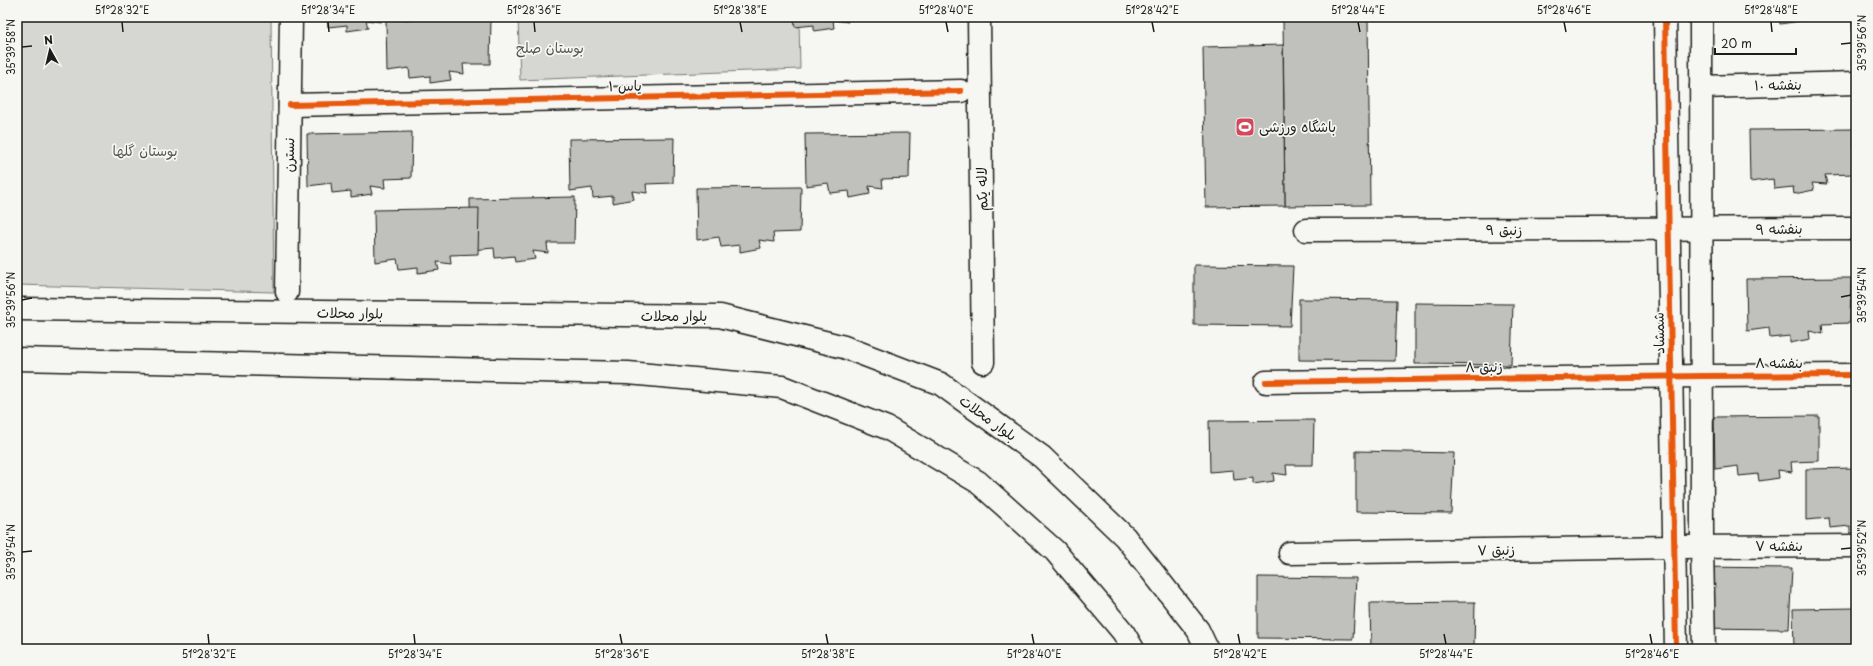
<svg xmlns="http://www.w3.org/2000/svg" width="1873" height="666" viewBox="0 0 1873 666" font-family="'Playpen Sans','Playpen Sans Arabic',sans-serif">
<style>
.green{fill:#d6d6d2;stroke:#797977}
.building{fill:#c0c0bd;stroke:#1c1c1c}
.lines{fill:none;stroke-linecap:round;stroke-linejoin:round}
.minor-casing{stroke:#1c1c1c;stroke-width:25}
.major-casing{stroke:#1c1c1c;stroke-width:25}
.minor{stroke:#f6f6f2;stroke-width:22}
.major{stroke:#f6f6f2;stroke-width:22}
.cycleway-casing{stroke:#f6f6f2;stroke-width:8}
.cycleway{stroke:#e8590c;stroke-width:6}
.ticks{fill:none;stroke:#1c1c1c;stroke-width:1.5}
.labels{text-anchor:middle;stroke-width:3.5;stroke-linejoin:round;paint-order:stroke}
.park-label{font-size:14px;fill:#545453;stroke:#f6f6f2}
.street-label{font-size:14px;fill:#1c1c1c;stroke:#f6f6f2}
.poi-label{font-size:14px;fill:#1c1c1c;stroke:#f6f6f2;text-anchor:start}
.neatline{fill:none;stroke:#1c1c1c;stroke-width:1.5}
.ticks-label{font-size:10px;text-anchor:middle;fill:#1c1c1c}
</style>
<rect width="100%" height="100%" fill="#f6f6f2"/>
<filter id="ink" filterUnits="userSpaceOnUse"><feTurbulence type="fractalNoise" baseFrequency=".025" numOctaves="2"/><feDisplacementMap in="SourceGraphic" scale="8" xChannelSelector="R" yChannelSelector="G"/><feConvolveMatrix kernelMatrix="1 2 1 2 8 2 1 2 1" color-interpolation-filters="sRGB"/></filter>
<g filter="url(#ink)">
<g class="green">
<path d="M17,17H271L274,292L17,285Z"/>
<path d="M518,17H799L800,69L520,80Z"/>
</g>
<g class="building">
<path d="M327,17H380L381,22L366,20L368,28L347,31V25L328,27Z"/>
<path d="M794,17H847L848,22L833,20L834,28L814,31V25L795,27Z"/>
<path d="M1368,17L1370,205L1285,206L1283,18Z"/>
<path d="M1759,17H1799L1800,21L1780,24L1779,17L1760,19Z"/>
<path d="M1852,17H1856V63L1853,64Z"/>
<path d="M491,18L490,64H463L464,74L449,72L451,80L430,83V76L410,78L409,68L387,71L386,20Z"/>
<path d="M1283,45L1285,206L1206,207L1203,47Z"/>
<path d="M1854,129L1853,174L1825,175L1827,184L1812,183L1814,190L1794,194L1793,187L1774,189L1773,179L1750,182L1749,130Z"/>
<path d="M412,132L411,178L384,179L385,188L370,186L372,194L351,197V191L332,193L331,183L308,186L307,134Z"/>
<path d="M910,133L909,178L882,179L883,188L869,186L870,194L850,198L849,191L830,193L828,183L806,186L805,134Z"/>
<path d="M674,138L673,183L646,184L647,193L632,191L634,199L613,203V196L593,198L592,188L570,191L569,139Z"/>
<rect x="1854" y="159" width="2" height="51"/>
<path d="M801,187L800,232L773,233L774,242L759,240L761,248L740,252V245L721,247L719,237L697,240L696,188Z"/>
<path d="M575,197L574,243H547L548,253L533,251L535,259L515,262L514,256L495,258L494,248L471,250L470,199Z"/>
<path d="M479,208L478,254L450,255L451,264L437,262L439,270L418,273V267L399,269L397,259L375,262L374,210Z"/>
<path d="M1194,265L1293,266L1290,326L1194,325Z"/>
<path d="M1851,278L1850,323L1822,324L1823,334L1809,331L1810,339L1790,343V336L1770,338L1769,328L1747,331L1746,279Z"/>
<path d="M1299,299L1397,300L1395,361L1299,360Z"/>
<path d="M1415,303L1513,304L1511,365L1415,364Z"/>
<path d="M1819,416V461L1791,462L1792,472L1778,470L1779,478L1759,481L1758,474L1739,476L1738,466L1715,469L1714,417Z"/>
<path d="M1314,420L1313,465H1286L1287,475L1273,473L1274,481L1253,484V478L1234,480L1233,470L1210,472L1209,421Z"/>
<path d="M1356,451L1454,453L1451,513L1356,512Z"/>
<path d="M1856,468V532L1850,533V526L1830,528L1829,518L1806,520V469Z"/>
<path d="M1694,567L1792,568L1789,629L1694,628Z"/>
<path d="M1258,577L1356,578L1353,639L1258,638Z"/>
<path d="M1475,602L1474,647L1371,649L1370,603Z"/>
<path d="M1856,608V649H1794L1793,609Z"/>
</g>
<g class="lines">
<g class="minor-casing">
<g id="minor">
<path d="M979,17L983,362"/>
<path d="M1665,17L1676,649"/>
<path d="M1701,17L1702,547L1704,649"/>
<path d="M1701,87L1856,83"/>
<path d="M290,105L961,91"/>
<path d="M1306,230L1856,228"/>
<path d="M287,292L291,17"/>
<path d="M1266,382L1702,376L1856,375"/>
<path d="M1290,553L1674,547L1856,546"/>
</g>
</g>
<g class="major-casing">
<g id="major">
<path d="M17,309L720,316L844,347L941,384L1042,457L1125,537L1198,630L1207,649"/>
<path d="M17,359L628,373L782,387L887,428L978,482L1055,551L1123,632L1133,649"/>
</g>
</g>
<use href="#minor" class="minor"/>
<use href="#major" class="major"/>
<g class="cycleway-casing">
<g id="cycleway">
<path d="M1665,17L1676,649"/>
<path d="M290,105L961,91"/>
<path d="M1266,382L1702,376L1856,375"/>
</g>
</g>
<use href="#cycleway" class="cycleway"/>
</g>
</g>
<path class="ticks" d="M122,22L123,32M328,22L329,32M534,22L535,32M740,22L742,32M946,22L948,32M1152,22L1154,32M1358,22L1360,32M1564,22L1566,32M1771,22L1772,32M1841,44L1851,43M22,47L32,46M1841,297L1851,295M22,300L32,298M1841,549L1851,548M22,552L32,551M208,634L209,644M414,634L415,644M620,634L622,644M826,634L828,644M1032,634L1034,644M1238,634L1240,644M1444,634L1446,644M1650,634L1652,644"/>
<defs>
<g id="stadium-square" transform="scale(1)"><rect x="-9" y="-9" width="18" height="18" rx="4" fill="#d1495b" stroke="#f6f6f2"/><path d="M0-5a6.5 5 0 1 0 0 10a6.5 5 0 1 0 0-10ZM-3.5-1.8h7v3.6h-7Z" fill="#fff"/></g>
</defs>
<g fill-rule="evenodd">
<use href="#stadium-square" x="1245" y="127"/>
</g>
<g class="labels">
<g class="park-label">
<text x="550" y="53">بوستان صلح</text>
<text x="145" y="156">بوستان گلها</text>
</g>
<g class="street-label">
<text transform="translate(1778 85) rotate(-1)" y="5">بنفشه ۱۰</text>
<text transform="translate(625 86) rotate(-1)" y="5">یاس ۱</text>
<text transform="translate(289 155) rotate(-89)" y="5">نسترن</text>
<text transform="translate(982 189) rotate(-91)" y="5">لاله یکم</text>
<text transform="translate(1779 229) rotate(-1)" y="5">بنفشه ۹</text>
<text x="1504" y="235">زنبق ۹</text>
<text transform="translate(350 313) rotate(1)" y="5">بلوار محلات</text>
<text x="674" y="321">بلوار محلات</text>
<text transform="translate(1659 333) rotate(-91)" y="5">شمشاد</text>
<text x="1779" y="368">بنفشه ۸</text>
<text transform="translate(1484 367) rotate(-1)" y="5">زنبق ۸</text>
<text transform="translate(988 418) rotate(36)" y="5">بلوار محلات</text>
<text x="1779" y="551">بنفشه ۷</text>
<text transform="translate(1496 550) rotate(-1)" y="5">زنبق ۷</text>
</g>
<g class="poi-label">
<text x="1259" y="132">باشگاه ورزشی</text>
</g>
</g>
<rect width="1873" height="666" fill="none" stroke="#f6f6f2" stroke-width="44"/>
<g transform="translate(50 50) rotate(352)" stroke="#f6f6f2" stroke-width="3" paint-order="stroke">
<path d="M0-3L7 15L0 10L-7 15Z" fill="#1c1c1c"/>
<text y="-6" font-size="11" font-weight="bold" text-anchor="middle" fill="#1c1c1c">N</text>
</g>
<path d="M1715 48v6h81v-6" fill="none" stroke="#1c1c1c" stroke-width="2"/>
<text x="1721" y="48" font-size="12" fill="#1c1c1c" stroke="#f6f6f2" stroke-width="3" paint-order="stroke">20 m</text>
<rect x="22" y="22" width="1829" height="622" class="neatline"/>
<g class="ticks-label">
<text x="122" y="14">51°28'32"E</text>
<text x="328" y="14">51°28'34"E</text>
<text x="534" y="14">51°28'36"E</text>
<text x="740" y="14">51°28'38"E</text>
<text x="946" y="14">51°28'40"E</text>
<text x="1152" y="14">51°28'42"E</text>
<text x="1358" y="14">51°28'44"E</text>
<text x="1564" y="14">51°28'46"E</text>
<text x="1771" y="14">51°28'48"E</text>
<text transform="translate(1862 43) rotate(-90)" y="4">35°39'56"N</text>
<text transform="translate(11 47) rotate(-90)" y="4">35°39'58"N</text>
<text transform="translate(1862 295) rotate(-90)" y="4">35°39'54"N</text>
<text transform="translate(11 300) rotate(-90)" y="4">35°39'56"N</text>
<text transform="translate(1862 548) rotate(-90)" y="4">35°39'52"N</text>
<text transform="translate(11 552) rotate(-90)" y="4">35°39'54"N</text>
<text x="209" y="658">51°28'32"E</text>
<text x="415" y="658">51°28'34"E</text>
<text x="622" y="658">51°28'36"E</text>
<text x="828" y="658">51°28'38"E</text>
<text x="1034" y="658">51°28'40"E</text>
<text x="1240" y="658">51°28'42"E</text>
<text x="1446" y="658">51°28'44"E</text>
<text x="1652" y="658">51°28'46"E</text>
</g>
</svg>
